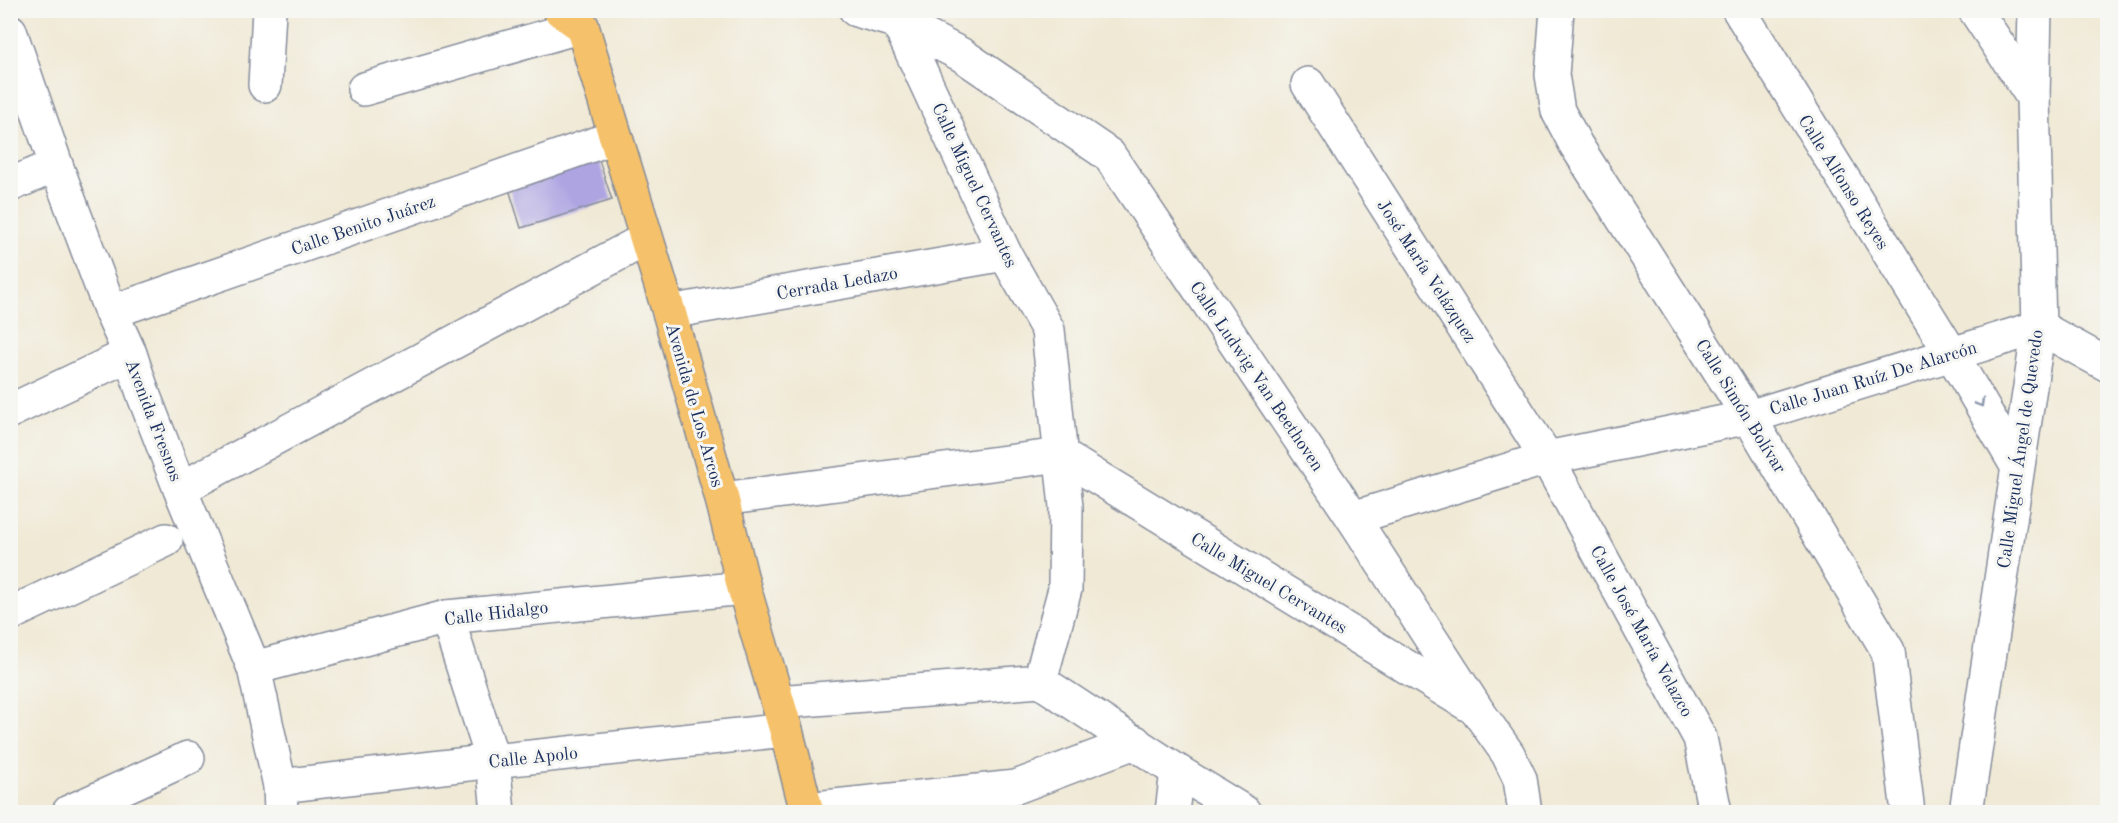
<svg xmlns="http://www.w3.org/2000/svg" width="2118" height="823" viewBox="0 0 2118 823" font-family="'Old Standard TT',serif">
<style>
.building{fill:#aea4e2}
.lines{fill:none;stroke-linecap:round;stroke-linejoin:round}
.minor-casing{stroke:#868c9a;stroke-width:36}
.major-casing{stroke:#868c9a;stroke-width:36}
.minor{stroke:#fff;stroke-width:33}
.major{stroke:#f5c16b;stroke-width:33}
.oneway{stroke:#8d97ae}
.labels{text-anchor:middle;stroke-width:6;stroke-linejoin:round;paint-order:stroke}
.street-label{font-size:18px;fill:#1b2f5e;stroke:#f6f6f2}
</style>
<rect width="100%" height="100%" fill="#f6f6f2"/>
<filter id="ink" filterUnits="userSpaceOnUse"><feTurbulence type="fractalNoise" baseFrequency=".0167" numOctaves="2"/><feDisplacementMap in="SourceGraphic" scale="12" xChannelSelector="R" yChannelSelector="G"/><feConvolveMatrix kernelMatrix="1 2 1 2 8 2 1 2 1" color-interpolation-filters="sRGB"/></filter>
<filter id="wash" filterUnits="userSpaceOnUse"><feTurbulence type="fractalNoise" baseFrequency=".008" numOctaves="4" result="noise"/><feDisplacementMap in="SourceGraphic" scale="24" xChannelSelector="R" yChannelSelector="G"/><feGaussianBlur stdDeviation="1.35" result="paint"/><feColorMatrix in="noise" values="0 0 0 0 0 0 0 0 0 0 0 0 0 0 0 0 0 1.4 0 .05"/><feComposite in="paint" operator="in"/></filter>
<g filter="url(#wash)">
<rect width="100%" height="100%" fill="#f0e9d5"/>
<g id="blocks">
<path class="building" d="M599,160L612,200L521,228L509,189Z"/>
</g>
</g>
<g filter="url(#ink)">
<use href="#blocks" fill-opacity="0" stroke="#868c9a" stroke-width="1.5"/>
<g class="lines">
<g class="minor-casing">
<g id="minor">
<path d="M856,10L898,22L962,55L1109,155L1353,518L1477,710L1508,754L1520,779L1525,812"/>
<path d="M1557,10L1552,75L1558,111L1576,145L1749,417L1888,651L1908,812"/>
<path d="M1739,10L1951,353L2017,466"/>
<path d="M1975,10L2033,97"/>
<path d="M898,22L1005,254L1048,330L1066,507L1065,589L1040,681"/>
<path d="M10,31L56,165L111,312L130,354L144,396L180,489L254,668L280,786L281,812"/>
<path d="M1308,84L1547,458L1700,738L1715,812"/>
<path d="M265,85L269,10"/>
<path d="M364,89L582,26"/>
<path d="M10,185L56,165"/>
<path d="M111,312L615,137"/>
<path d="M669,312L1005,254"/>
<path d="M10,411L130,354"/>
<path d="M180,489L646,239"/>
<path d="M722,499L1061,455L1469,705"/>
<path d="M1353,518L1547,458L1749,417L2039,327L2108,365"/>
<path d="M10,614L166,540"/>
<path d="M447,617L493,761L498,812"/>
<path d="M254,668L447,617L744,588"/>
<path d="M1040,681L1177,771L1244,812"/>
<path d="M778,702L1040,681"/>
<path d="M280,786L493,761L786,730"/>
<path d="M806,809L1016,787L1135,742"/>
<path d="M69,812L188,758"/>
<path d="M1172,812L1177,771"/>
<path d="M1966,812L2039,327L2033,97L2035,10"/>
</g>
</g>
<g class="major-casing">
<path id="major" d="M560,10L582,26L669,312L722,499L744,588L786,730L807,812"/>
</g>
<use href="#minor" class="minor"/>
<use href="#major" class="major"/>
</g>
<defs><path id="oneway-chevron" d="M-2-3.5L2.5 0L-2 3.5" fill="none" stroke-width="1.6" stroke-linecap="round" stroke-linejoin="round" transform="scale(1.5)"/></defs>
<use class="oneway" href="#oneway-chevron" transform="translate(1980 403) rotate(60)"/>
</g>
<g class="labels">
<g class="street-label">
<text transform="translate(1844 182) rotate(58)" y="6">Calle Alfonso Reyes</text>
<text transform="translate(975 185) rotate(65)" y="6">Calle Miguel Cervantes</text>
<text transform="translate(363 225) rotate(-19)" y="6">Calle Benito Juárez</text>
<text transform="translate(1427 271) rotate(57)" y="6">José María Velázquez</text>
<text transform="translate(837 283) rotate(-10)" y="6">Cerrada Ledazo</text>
<text transform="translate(1257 376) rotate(56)" y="6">Calle Ludwig Van Beethoven</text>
<text transform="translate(1873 378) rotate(-17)" y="6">Calle Juan Ruíz De Alarcón</text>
<text transform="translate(695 405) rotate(74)" y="6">Avenida de Los Arcos</text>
<text transform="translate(1741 406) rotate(58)" y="6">Calle Simón Bolívar</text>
<text transform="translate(154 420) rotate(69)" y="6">Avenida Fresnos</text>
<text transform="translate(2020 449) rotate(-82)" y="6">Calle Miguel Ángel de Quevedo</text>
<text transform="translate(1269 583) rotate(31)" y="6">Calle Miguel Cervantes</text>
<text transform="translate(496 613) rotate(-7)" y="6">Calle Hidalgo</text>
<text transform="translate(1642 631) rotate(61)" y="6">Calle José María Velazco</text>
<text transform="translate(533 757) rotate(-6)" y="6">Calle Apolo</text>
</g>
</g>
<rect width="2118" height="823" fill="none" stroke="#f6f6f2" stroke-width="36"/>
</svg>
